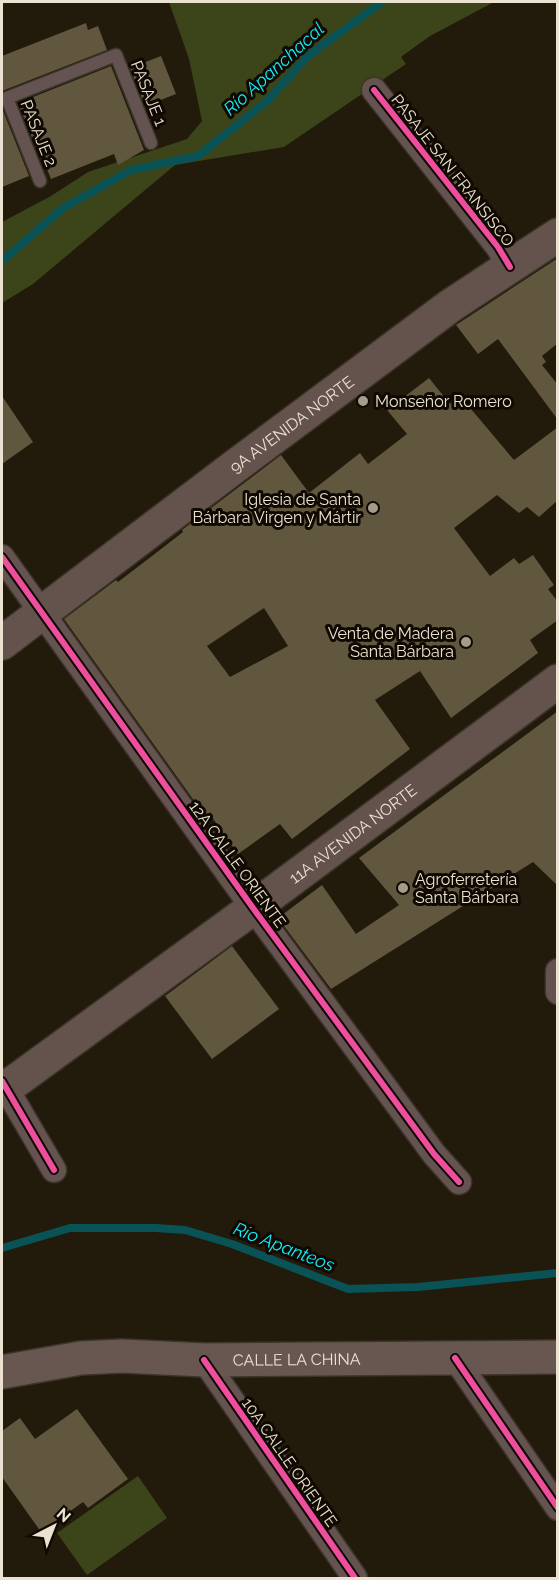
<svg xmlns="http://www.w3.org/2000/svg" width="559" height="1580" viewBox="0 0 559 1580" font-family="Raleway,sans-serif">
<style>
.green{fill:#3c441a}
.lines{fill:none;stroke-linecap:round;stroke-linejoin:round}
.stream{stroke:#095256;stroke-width:8}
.building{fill:#61563e;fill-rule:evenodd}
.service-casing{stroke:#3c3529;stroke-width:15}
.minor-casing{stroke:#3c3529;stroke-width:27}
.secondary-casing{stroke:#3c3529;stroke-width:36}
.primary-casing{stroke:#3c3529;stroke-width:36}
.service{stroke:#645351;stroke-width:12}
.minor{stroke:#645351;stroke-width:24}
.secondary{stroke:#685651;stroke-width:33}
.primary{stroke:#64534d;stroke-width:33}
.cycleway-casing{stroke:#0f0902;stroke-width:10}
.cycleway{stroke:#ef4d9e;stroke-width:6}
.poi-dot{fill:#a59c8c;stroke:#0f0902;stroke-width:2}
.labels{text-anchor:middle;stroke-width:6;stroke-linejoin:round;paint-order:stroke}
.street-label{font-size:16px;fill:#ebe2d2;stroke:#0f0902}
.poi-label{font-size:16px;fill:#ebe2d2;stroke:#0f0902;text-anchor:start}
.water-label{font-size:18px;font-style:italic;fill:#11edfb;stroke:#0f0902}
</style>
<rect width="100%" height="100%" fill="#221a0b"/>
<g class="green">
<path d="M169,2H494L430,36L401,57L406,64L284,147L175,165L33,284L2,303V222L51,196L88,172L187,139L202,121L189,59Z"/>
<path d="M138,1476L167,1518L87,1575L57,1533Z"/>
</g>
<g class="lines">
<g class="stream">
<path d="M2,261L63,208L131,170L198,156L267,101L308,56L382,2"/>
<path d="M2,1248L70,1228H156L185,1230L232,1244L348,1289L418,1287L558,1273"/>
</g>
</g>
<g class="building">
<path d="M86,23L88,30L98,26L107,50L2,91V56Z"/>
<path d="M161,56L176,94L145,106L130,68Z"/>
<path d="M111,66L144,150L118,165L114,154L51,179L47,169L45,170L18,103Z"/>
<path d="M2,108L29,176L2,187Z"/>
<path d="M558,258V343L542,356L546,362L542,365L558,385V420L498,339L478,354L456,325Z"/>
<path d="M429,378L450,404L460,396L514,460L558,427V500L539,517L527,507L519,513L497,495L454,528L490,576L514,558L519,564L533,555L554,585L548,589L558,602V620L530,640L538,653L451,718L420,671L375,700L410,749L292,839L280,824L238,854L209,813L205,816L64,619L116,580L118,582L152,556L183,532L182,530L281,455L309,493L360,453L368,464L407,434L387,410ZM264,608L288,646L230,677L207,646Z"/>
<path d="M2,396L33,442L2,464Z"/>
<path d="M558,711V886L533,862L331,989L278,918L322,885L356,934L399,905L359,858Z"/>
<path d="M232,946L279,1009L212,1059L165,996Z"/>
<path d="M77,1409L128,1479L88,1508L83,1502L41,1532L2,1477V1431L20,1418L35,1439Z"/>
</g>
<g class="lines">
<g class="service-casing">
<g id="service">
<path d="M7,98L40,181"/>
<path d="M2,100L116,55L151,143"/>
</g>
</g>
<g class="minor-casing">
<g id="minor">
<path d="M374,90L498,247L510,267"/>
<path d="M2,557L253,908L434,1154L459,1182"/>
<path d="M558,971V992"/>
<path d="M2,1081L54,1170"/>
<path d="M455,1358L558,1508"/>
<path d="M204,1360L355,1578"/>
</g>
</g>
<g class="secondary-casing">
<g id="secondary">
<path id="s1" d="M2,1372L81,1358L122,1356L204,1360L558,1357"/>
</g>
</g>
<g class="primary-casing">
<g id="primary">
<path id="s2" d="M2,643L234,467L450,306L558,235"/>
<path id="s3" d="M2,1091L253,908L558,681"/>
</g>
</g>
<use href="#service" class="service"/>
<use href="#minor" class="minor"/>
<use href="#secondary" class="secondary"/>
<use href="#primary" class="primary"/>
<g class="cycleway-casing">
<g id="cycleway">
<path d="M374,90L498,247L510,267"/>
<path d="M2,557L253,908L434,1154L459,1182"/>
<path d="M2,1081L54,1170"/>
<path d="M455,1358L558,1508"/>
<path d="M204,1360L355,1578"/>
</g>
</g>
<use href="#cycleway" class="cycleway"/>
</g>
<g class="poi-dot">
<circle cx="363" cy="401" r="6"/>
<circle cx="373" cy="508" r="6"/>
<circle cx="466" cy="642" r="6"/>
<circle cx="403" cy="888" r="6"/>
</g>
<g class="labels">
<g class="street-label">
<text transform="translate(149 93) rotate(68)" y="6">PASAJE 1</text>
<text transform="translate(39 133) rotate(68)" y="6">PASAJE 2</text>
<text transform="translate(453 170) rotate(52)" y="6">PASAJE SAN FRANSISCO</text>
<text dy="6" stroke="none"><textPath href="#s2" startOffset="363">9A AVENIDA NORTE</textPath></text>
<text dy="6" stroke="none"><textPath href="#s3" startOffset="435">11A AVENIDA NORTE</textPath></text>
<text transform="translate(238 864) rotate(54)" y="6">12A CALLE ORIENTE</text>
<text dy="6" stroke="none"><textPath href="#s1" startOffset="296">CALLE LA CHINA</textPath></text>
<text transform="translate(290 1462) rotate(55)" y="6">10A CALLE ORIENTE</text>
</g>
<g class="poi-label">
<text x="375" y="407">Monseñor Romero</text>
<text x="361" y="505" text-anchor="end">Iglesia de Santa<tspan x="361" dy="18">Bárbara Virgen y Mártir</tspan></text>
<text x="454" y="639" text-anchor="end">Venta de Madera<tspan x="454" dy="18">Santa Bárbara</tspan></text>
<text x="415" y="885">Agroferretería<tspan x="415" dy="18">Santa Bárbara</tspan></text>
</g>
<g class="water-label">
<text transform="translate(274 69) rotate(-42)" y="6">Río Apanchacal</text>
<text transform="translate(284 1247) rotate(21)" y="6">Río Apanteos</text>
</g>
</g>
<rect width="559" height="1580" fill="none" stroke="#ebe2d2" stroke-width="6"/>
<g transform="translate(54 1526) rotate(42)" stroke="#0f0902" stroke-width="4.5" paint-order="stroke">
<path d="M0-4.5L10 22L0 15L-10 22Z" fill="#ebe2d2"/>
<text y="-9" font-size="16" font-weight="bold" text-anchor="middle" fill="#ebe2d2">N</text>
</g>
</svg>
